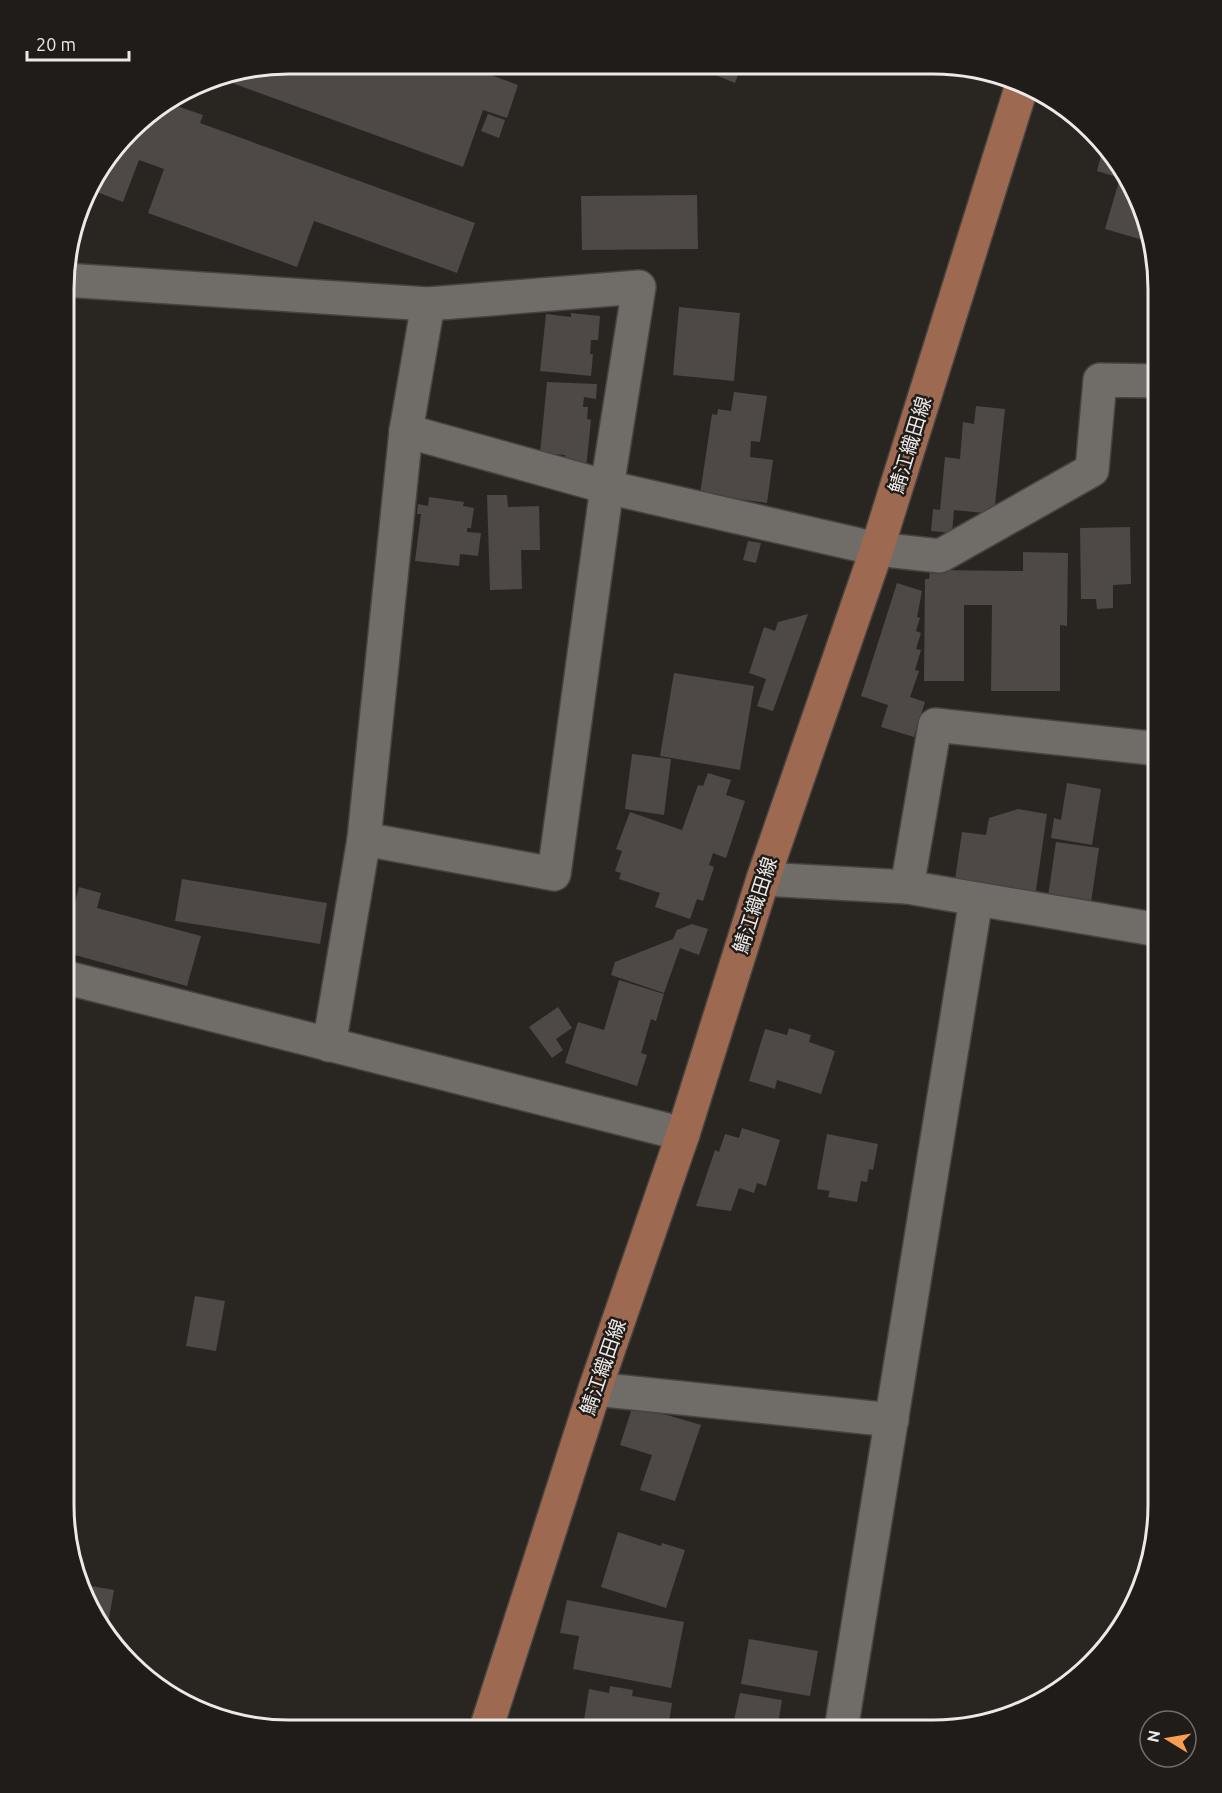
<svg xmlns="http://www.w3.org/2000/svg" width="1222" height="1793" viewBox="0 0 1222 1793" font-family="Ubuntu,'Noto Sans JP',sans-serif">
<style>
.building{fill:#4e4847}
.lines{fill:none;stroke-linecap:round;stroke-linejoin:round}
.minor-casing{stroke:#464341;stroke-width:36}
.major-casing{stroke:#464341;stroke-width:36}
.minor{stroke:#706c68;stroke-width:33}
.major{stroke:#9e6951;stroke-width:33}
.labels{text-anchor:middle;stroke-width:5;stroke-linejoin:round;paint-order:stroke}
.street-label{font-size:20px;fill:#ece9e7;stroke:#201c19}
.rim{fill:none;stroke:#ece9e7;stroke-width:3}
</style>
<rect width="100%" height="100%" fill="#292622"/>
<g class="building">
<path d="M288,63H458L518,85L507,118L483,110L463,167L213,76Z"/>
<path d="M717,64H742L735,83L713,74Z"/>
<path d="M168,103L203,115L200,123L475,223L457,273L314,221L297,267L148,213L164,169L139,160L123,202L89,189L93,176L140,119L153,111L160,114L162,106Z"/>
<path d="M488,114L505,120L499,138L481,131Z"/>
<path d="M1110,149L1142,202L1147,227L1143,240L1105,229L1120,178L1097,171L1102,152L1108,153Z"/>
<path d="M697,195L698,249L582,250L581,196Z"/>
<path d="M679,307L740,313L734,381L673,375Z"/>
<path d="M571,313L600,316L598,340H591L590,354H593L591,376L540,371L546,314L571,317Z"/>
<path d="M547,382L597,384L596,399L584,397L583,407H588L587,419L591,420L586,469L564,467L565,455L540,453Z"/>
<path d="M734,392L767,396L760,442L751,441L750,457L773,460L767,503L700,494L712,414L717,415L718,409L731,411Z"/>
<path d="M976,406L1005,409L994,514L954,510L952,533L931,531L933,509L940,510L945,457L960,459L963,422L974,424Z"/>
<path d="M487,495H507L508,507L539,506L540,550H521L522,589L490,590Z"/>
<path d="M429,497L464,502L463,506L474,508L471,528H467V532L481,533L478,556L460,554L459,566L415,561L421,514H417L418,504L428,506Z"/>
<path d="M1130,527L1131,584L1113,585V608L1097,609L1096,599H1081L1080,528Z"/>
<path d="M748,541L761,543L756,563L743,560Z"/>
<path d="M1023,552L1068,553L1067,626L1060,625V691H991L992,605H964V681H924L925,579H929L930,570L1023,571Z"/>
<path d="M897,583L922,591L917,617L920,618L916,631L921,633L916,649L921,650L915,670L919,671L910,697L925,702L914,737L881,727L888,705L861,696Z"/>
<path d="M808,614L773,711L757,706L766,679L749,673L764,627L775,631L778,622Z"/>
<path d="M674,673L754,686L740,770L660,756Z"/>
<path d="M632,754L671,759L664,815L625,809Z"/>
<path d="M708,773L731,780L726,795L745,801L726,858L713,853L709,865L714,867L703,901L697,899L690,919L655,907L660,893L619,879L621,873L615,871L622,851L616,849L630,812L682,830L698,785L703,786Z"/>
<path d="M1067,783L1101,789L1092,845L1051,838L1054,818L1061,820Z"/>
<path d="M1018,809L1047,814L1034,904L953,893L962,832L986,835L989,818Z"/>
<path d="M1056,842L1099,848L1090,909L1047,903Z"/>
<path d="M182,879L327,903L320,944L175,921Z"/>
<path d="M79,887L101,893L97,908L201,936L187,986L64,952V899L75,902Z"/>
<path d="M692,924L708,929L699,955L680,948L664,993L611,975L615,962L673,939L677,930Z"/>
<path d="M619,980L664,994L656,1021L651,1019L641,1053L647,1055L637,1086L565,1063L578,1022L604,1030Z"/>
<path d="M558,1007L572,1028L556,1039L563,1050L552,1058L529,1027Z"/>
<path d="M789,1028L811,1035L809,1042L835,1051L821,1094L777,1080L775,1089L749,1081L765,1029L787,1035Z"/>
<path d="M742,1128L780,1140L766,1186L757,1183L754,1193L739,1188L731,1211L696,1206L715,1150L719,1152L725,1134L739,1138Z"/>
<path d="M827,1134L878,1144L873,1170L869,1169L867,1182L861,1181L857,1202L828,1197L830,1191L817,1189Z"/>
<path d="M195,1296L225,1301L216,1351L186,1346Z"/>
<path d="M633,1405L701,1425L675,1501L640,1490L652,1455L620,1445Z"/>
<path d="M618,1532L661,1546L662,1543L685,1550L666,1608L601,1587Z"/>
<path d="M79,1584L114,1590L106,1635L80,1591Z"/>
<path d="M567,1600L684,1622L671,1688L573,1669L579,1636L560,1633Z"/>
<path d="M749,1639L818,1651L810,1696L741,1684Z"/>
<path d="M610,1686L633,1690L632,1696L672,1703L668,1729H588L583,1726L589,1689L609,1693Z"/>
<path d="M740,1693L782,1700L777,1730L732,1729Z"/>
</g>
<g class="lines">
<g class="minor-casing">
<g id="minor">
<path d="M65,280L428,304L639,287L607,487L554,874L364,839"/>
<path d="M406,431L607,487L877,549L940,556L1092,470L1100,380L1159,381"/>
<path d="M763,879L907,887L1159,930"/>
<path d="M907,887L935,725L1159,749"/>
<path d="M64,977L683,1134"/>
<path d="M329,1045L364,839L406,431L428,304"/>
<path d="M595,1389L892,1420"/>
<path d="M841,1730L976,900"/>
</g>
</g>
<g class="major-casing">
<path id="major" d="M486,1729L595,1389L683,1134L763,879L877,549L1023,82"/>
</g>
<use href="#minor" class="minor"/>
<use href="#major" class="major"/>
</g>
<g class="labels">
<g class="street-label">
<text transform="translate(910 445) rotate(-73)" y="7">鯖江織田線</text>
<text transform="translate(755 905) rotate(-72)" y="7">鯖江織田線</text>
<text transform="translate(603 1367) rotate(-71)" y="7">鯖江織田線</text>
</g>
</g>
<path d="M0 0H1222V1793H0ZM289 74H933A215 215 0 0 1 1148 289V1505A215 215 0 0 1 933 1720H289A215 215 0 0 1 74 1505V289A215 215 0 0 1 289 74Z" fill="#201c19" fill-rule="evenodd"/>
<path class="rim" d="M289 74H933A215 215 0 0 1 1148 289V1505A215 215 0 0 1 933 1720H289A215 215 0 0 1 74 1505V289A215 215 0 0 1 289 74Z"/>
<g transform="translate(1168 1739) rotate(281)"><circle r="28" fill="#201c19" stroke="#726e6b" stroke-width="1.5"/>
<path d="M0-4.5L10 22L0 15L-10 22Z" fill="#fb9e51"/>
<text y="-9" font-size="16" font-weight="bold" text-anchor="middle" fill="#ece9e7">N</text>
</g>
<path d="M27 51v9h102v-9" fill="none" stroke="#ece9e7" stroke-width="3"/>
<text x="36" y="51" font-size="18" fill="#ece9e7" stroke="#201c19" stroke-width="4.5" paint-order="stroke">20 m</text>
</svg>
